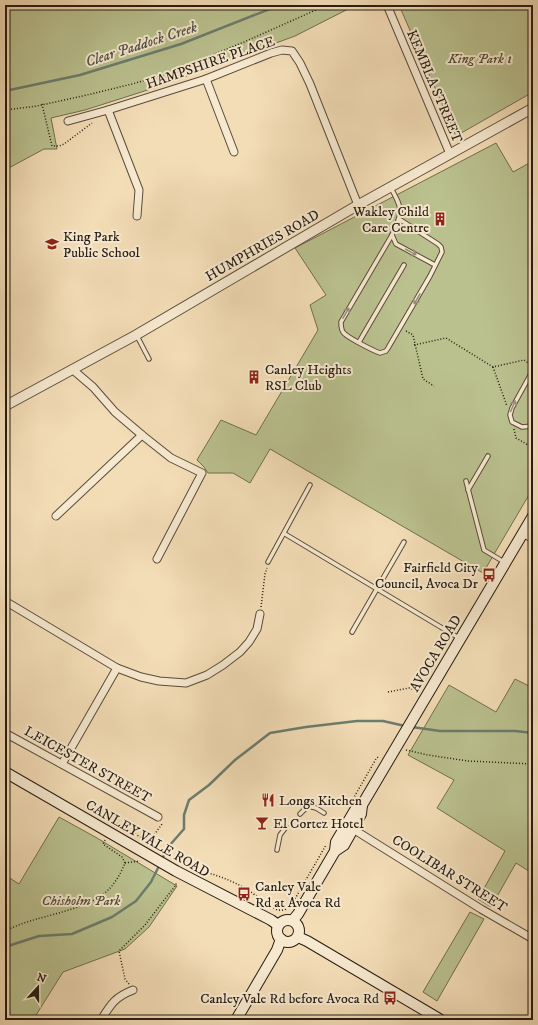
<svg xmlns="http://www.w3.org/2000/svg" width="538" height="1025" viewBox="0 0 538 1025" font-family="'IM FELL DW Pica',serif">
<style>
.green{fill:#bac18f;stroke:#706e50}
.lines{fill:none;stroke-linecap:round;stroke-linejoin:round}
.stream{stroke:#6c7c6f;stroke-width:2.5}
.service-casing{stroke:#594c3b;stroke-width:5.5}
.minor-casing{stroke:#594c3b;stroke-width:9}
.tertiary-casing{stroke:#594c3b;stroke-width:11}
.secondary-casing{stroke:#261c12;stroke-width:12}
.path{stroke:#261c12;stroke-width:1.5;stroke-dasharray:1 2;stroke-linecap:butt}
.service{stroke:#f7e9d0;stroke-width:3.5}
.minor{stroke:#f7e9d0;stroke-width:7}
.tertiary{stroke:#f7e9d0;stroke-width:9}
.secondary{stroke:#f7e9d0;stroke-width:10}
.oneway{stroke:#998d7a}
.labels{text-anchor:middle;stroke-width:4;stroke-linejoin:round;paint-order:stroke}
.park-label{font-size:14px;font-style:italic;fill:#524e38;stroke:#f7e9d0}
.street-label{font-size:14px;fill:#261c12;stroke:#f7e9d0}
.poi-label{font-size:14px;fill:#261c12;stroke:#f7e9d0;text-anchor:start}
.water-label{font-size:15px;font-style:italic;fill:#4f5448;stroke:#f7e9d0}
</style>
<rect width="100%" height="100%" fill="#f3ddb7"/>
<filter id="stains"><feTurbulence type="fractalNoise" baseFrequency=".005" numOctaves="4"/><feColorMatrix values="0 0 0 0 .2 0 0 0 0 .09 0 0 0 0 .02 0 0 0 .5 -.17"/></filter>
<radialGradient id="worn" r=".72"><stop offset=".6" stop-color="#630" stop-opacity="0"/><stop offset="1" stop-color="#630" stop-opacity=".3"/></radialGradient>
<g class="green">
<path d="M5,5H356L295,36L154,88L85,110L51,118L57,149H44L5,170Z"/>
<path d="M399,5H533V92L456,136Z"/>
<path d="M496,143L513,172L533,161V488L483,573L270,449L250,483L233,473H208L204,467L197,460L221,420L256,435L318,330L310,305L326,295L295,248Z"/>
<path d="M515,679L533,688V871L532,873L516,863L491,907L478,899L505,851L437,808L454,780L408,755L449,685L496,712Z"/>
<path d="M59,817L97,838L177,886L149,927L125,949L63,972L33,1020H5V875L19,884Z"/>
<path d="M470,912L484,919L437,1001L423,992Z"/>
</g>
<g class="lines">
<g class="stream">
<path d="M5,91L80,75L181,44L280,5"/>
<path d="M412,727L440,731H515L533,733"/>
<path d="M162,859L169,846L184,829V815L189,800L209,785L235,760L270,733L306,727L357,721H383L405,726"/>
<path d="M5,947L39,936L72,934L112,917L136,901L151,882L160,864"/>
</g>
<g class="service-casing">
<g id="service">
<path d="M391,188C403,210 403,211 392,235L341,322C341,325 341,329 343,332C346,337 374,351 380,353L386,351L388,348L430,276L442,252L441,247L438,244L399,219"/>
<path d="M392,235L396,244L435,265"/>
<path d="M137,336L149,359"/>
<path d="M359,342L404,265"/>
<path d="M533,370L512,408L510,415L512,422L522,427L533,426"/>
<path d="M466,481L484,550L504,562"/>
<path d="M468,490L488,456"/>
<path d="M285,534L459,638"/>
<path d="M268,562L310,485"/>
<path d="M352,632L404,542"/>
<path d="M300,814L308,806L316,808L324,813"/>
<path d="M277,850L280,835L286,827"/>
</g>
</g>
<g class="minor-casing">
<g id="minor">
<path d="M387,5L450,154"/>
<path d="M206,79L234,152"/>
<path d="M108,110L139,190L137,216"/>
<path d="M68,121L108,110L206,79L271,53L282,50L292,51L300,63L310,84L358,205"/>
<path d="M72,369L93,387L115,412L142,435L171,458L202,473L157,559"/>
<path d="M56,516L142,435"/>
<path d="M523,533L533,539"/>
<path d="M5,601L117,668L141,677L159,681L186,683L207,675L223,665L240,652L249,642L257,629L260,614"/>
<path d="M5,733L158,817"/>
<path d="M62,764L117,668"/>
<path d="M353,829L481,909L533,939"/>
<path d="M101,1020C111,1004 115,997 133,990"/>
</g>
</g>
<g class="tertiary-casing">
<path id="tertiary" d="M5,406L136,335L358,205L533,108"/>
</g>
<g class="secondary-casing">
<g id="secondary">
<path d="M5,772L176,871L271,920L278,925"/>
<path d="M335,851L336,842L355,810L362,805L533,516"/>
<circle cx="288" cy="931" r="11"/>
<path d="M293,920L298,914L335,851L344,845L353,829L361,814L362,805"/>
<path d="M298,937L307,941L441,1020"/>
<path d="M236,1020L277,950L281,939"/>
</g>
</g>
<g class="path">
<path d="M42,104L52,146H59L64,144L92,123"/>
<path d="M5,110L37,106L87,95L132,84L164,75L244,42L327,5"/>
<path d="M406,331L413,335L423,379L434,386"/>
<path d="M414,345L446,338L493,367L524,360L531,365"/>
<path d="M493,367L507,406"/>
<path d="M514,429L516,438L533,448"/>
<path d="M261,607L265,574L267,568"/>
<path d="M388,692L409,688L417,691"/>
<path d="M406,750L428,755L468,761L533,764"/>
<path d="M353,799L376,759L379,756"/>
<path d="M115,825L116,823L149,842L153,846"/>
<path d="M149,842L162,824"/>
<path d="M125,863L140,861"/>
<path d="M196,870C215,874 231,880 248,890C256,895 271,909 279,910C285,911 288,908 292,904L326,845"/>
<path d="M5,931C15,926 26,922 37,919C58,913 90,906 106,892C115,884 121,873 125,863L122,857L103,844L105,840"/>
<path d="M129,984L125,979L119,951L145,925L168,895L176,885V882"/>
</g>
<use href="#service" class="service"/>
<use href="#minor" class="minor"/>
<use href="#tertiary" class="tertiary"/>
<use href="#secondary" class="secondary"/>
</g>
<defs><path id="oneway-shaft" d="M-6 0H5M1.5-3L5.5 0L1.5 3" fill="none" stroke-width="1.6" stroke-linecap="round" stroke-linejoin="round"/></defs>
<g class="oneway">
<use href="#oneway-shaft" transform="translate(411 252) rotate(28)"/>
<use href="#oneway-shaft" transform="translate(417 299) rotate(120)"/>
<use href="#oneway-shaft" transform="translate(346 313) rotate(-60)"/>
<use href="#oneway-shaft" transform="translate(513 406) rotate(-66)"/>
</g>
<defs>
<g id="building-bare" transform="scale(1.08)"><path d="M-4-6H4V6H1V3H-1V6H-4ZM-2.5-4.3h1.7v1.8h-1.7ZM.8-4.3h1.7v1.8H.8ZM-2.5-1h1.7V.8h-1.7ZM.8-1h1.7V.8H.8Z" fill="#8f2418" stroke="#f7e9d0" stroke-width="2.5" paint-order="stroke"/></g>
<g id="school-bare" transform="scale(1.08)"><path d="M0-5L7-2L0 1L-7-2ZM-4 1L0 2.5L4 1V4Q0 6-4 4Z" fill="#8f2418" stroke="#f7e9d0" stroke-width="2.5" paint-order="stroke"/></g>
<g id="bus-bare" transform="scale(1.08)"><path d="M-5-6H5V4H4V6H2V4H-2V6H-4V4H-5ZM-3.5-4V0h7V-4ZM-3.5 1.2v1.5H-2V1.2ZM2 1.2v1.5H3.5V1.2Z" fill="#8f2418" stroke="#f7e9d0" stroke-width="2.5" paint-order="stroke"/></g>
<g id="restaurant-bare" transform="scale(1.08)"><path d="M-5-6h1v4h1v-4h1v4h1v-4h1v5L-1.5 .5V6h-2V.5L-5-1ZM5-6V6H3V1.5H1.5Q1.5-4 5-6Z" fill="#8f2418" stroke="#f7e9d0" stroke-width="2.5" paint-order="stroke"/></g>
<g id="bar-bare" transform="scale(1.08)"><path d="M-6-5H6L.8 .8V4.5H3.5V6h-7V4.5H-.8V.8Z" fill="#8f2418" stroke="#f7e9d0" stroke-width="2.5" paint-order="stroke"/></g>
</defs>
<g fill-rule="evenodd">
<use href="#building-bare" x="440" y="219"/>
<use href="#school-bare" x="52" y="244"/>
<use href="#building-bare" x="254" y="377"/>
<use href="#bus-bare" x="489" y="575"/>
<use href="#restaurant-bare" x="268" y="800"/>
<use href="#bar-bare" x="262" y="823"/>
<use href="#bus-bare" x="244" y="894"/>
<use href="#bus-bare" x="390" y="998"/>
</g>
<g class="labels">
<g class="park-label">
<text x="480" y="63">King Park 1</text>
<text x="81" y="905">Chisholm Park</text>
</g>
<g class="street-label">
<text transform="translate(210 62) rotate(-19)" y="5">HAMPSHIRE PLACE</text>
<text transform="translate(435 86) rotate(67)" y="5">KEMBLA STREET</text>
<text transform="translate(262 245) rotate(-30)" y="5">HUMPHRIES ROAD</text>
<text transform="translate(435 653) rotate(-59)" y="5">AVOCA ROAD</text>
<text transform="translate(88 764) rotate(29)" y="5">LEICESTER STREET</text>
<text transform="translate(148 838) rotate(30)" y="5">CANLEY VALE ROAD</text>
<text transform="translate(450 873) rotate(32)" y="5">COOLIBAR STREET</text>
</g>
<g class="poi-label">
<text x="429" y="216" text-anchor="end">Wakley Child<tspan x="429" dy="16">Care Centre</tspan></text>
<text x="63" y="241">King Park<tspan x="63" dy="16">Public School</tspan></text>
<text x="265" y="374">Canley Heights<tspan x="265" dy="16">RSL Club</tspan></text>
<text x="478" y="572" text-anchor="end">Fairfield City<tspan x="478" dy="16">Council, Avoca Dr</tspan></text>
<text x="279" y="805">Longs Kitchen</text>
<text x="273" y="828">El Cortez Hotel</text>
<text x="255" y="891">Canley Vale<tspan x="255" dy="16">Rd at Avoca Rd</tspan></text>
<text x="379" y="1003" text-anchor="end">Canley Vale Rd before Avoca Rd</text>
</g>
<g class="water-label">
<text transform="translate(141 44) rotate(-18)" y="5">Clear Paddock Creek</text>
</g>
</g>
<rect width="538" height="1025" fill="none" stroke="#f3ddb7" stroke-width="20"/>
<rect x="6" y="6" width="526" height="1013" fill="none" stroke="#261c12" stroke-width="2"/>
<rect x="10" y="10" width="518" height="1005" fill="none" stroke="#261c12"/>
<g transform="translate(38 987) rotate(21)" stroke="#f7e9d0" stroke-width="3" paint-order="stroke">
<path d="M0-3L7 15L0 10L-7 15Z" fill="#261c12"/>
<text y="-6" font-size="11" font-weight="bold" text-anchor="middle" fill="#261c12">N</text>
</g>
<rect width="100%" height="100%" filter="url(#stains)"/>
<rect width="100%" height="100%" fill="url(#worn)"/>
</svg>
